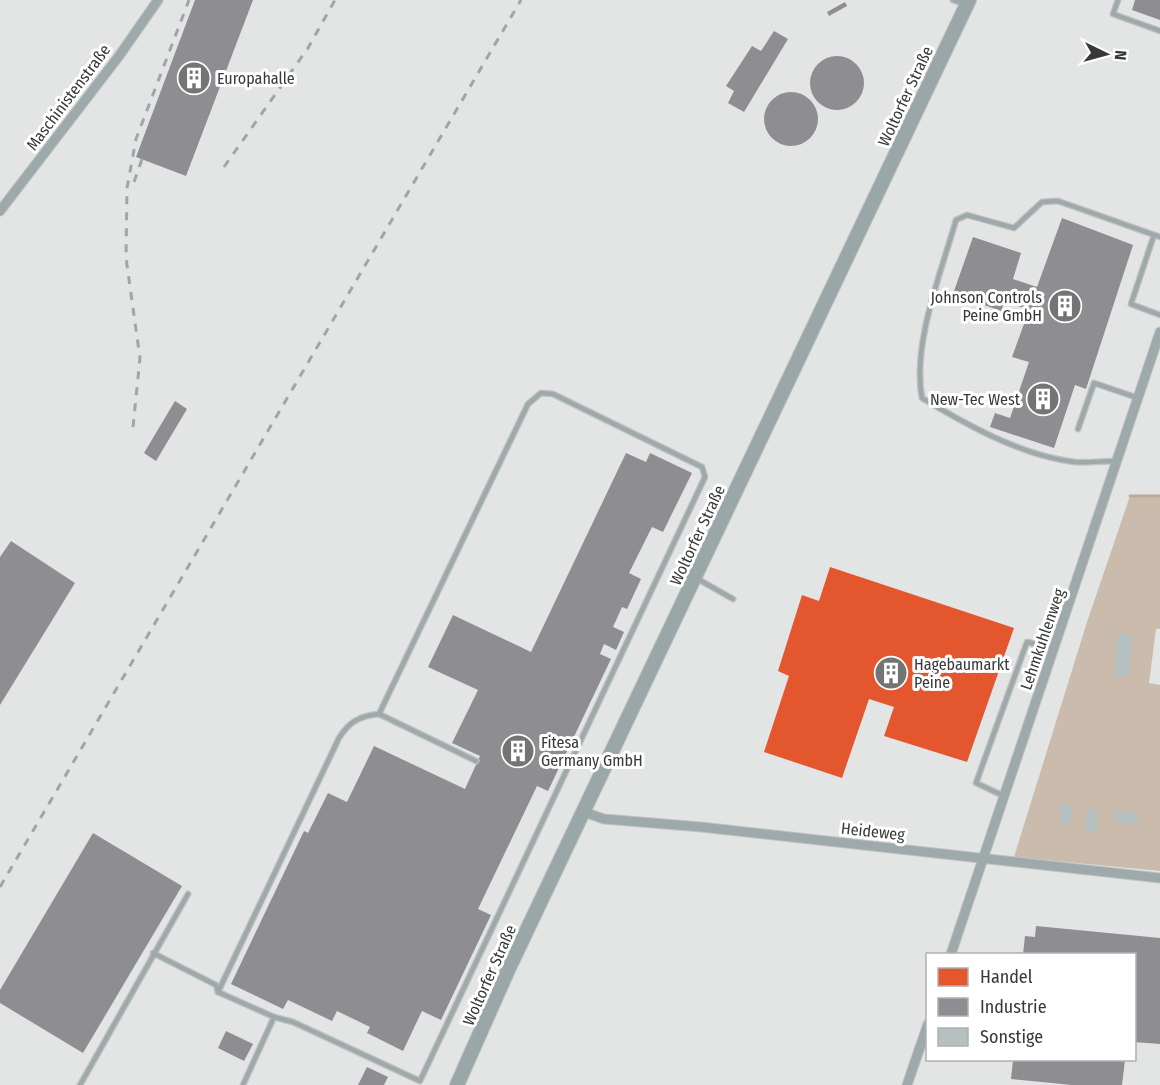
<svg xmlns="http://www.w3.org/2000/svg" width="1160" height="1085" viewBox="0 0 1160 1085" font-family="'Fira Sans Condensed',sans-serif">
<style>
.forest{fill:#cbbbac}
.shops{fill:#e4572e}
.industry{fill:#8d8d92}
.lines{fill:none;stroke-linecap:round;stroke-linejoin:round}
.stream{stroke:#bdaa97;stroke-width:3}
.building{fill:#b5c0c1}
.service-casing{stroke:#c1c3c3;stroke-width:7}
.minor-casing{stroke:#c1c3c3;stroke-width:11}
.secondary-casing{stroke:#c1c3c3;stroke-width:16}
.service{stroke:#9da9aa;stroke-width:4.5}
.minor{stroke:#9da9aa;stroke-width:9}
.secondary{stroke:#99a7a9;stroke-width:14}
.rail{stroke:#9fa6a7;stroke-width:3;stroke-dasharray:8 8;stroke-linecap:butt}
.labels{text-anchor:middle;stroke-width:6;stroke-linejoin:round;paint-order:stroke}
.poi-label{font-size:16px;fill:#373939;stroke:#fff;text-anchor:start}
.street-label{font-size:16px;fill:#373939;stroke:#fff}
</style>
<rect width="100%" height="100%" fill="#e3e5e5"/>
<path class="forest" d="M1130,496H1160V629H1156L1149,683L1160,685V871L1014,857L1087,622Z"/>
<path class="shops" d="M830,567L1014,628L967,762L884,736L894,707L869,699L842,778L764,752L789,676L778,671L802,595L819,601Z"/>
<g class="industry">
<path d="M195,0H253L186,176L136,157Z"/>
<path d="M1135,0H1160V20L1132,10Z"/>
<path d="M845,2L847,6L829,16L827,12Z"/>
<path d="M774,31L788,39L744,112L728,103L734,91L726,86L752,46L761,51Z"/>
<circle cx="837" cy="83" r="27"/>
<circle cx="791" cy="119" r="27"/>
<path d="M1062,218L1133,245L1086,389L1075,385L1054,448L990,427L995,413L1010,418L1029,362L1012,357L1029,310L1005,301L1001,311L953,294L973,237L1021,253L1013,279L1037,287Z"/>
<path d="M175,401L187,409L156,461L144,453Z"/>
<path d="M626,453L646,462L650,453L692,473L663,532L652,527L629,573L641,579L627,609L622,607L613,627L624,632L616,650L604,644L600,654L611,659L548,791L537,786L478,909L491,915L441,1020L422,1011L403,1051L367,1033L370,1027L337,1011L332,1021L288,1000L283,1009L231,984L304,831L308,833L328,793L347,802L374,746L465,789L480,756L452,743L478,690L428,667L453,615L531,652Z"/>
<path d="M11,541L75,583L0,705V557Z"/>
<path d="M93,833L182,886L83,1053L0,1003V990Z"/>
<path d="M1036,926L1160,938V1044L1134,1042V954H1023L1025,936L1035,937Z"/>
<path d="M226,1031L253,1044L244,1061L218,1048Z"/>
<path d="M1013,1060H1125L1122,1085H1072L1011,1079Z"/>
<path d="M367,1067L388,1077L384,1085H358Z"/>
</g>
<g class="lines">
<path class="stream" d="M1130,496H1160"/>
</g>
<g class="building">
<path d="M1118,633L1133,635L1128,677L1114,675Z"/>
<path d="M1061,804L1072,805L1070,825L1059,824Z"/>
<path d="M1088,808L1098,810L1096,832L1085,831Z"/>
<path d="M1116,811L1138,812L1137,824L1115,822Z"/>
</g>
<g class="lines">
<g class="service-casing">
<g id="service">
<path d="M953,0L964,4"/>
<path d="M1118,0L1113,14L1160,31"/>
<path d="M1154,235L1131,304L1160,315"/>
<path d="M541,393L553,394L702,467L705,477L420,1081L293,1022L274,1017L218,992L339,738C349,722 359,716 379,714L528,404Z"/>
<path d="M1078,429L1094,383L1138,398"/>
<path d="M1116,461C1103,461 1088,463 1075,462C1022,456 967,425 922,398C912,344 941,273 956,220L967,215L1014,228L1042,202L1058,201L1160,237"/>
<path d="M696,578L733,599"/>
<path d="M379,714L476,761"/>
<path d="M1004,796L976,783L1027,642L1055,649"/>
<path d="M153,953L216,985L218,992"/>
<path d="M80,1085L188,894"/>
<path d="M243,1085L274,1017"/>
</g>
</g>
<g class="minor-casing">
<g id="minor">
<path d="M0,211L119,56L158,0"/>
<path d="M584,812L604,819L701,827L1160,878"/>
<path d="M951,954L1160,332"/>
<path d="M907,1085L928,1024"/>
</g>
</g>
<g class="secondary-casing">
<path id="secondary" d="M457,1085L508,970L969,0"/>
</g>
<use href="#service" class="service"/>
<use href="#minor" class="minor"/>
<use href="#secondary" class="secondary"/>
<g class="rail">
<path d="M224,167L308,48L335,0"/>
<path d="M134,182L142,159"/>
<path d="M133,427L140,358L126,258L127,188L136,139L189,0"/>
<path d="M0,887L521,0"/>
</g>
</g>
<defs>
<g id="building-disc" transform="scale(1.725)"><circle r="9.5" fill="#737575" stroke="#fff"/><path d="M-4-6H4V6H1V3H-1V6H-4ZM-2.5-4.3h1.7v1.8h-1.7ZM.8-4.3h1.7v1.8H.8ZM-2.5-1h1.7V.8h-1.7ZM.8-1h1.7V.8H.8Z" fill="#fff"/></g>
</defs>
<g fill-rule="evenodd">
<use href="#building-disc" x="194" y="78"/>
<use href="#building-disc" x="1065" y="306"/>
<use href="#building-disc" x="1043" y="399"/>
<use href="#building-disc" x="891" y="673"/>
<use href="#building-disc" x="518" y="751"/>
</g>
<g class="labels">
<g class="poi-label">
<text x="217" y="84">Europahalle</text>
<text x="1042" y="303" text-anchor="end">Johnson Controls<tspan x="1042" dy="18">Peine GmbH</tspan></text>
<text x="1020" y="405" text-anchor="end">New-Tec West</text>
<text x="914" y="670">Hagebaumarkt<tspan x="914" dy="18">Peine</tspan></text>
<text x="541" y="748">Fitesa<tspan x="541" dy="18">Germany GmbH</tspan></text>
</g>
<g class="street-label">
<text transform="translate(905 96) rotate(-65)" y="6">Woltorfer Straße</text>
<text transform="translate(68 97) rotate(-53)" y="6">Maschinistenstraße</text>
<text transform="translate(697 535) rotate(-65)" y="6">Woltorfer Straße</text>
<text transform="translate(1042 639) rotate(-71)" y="6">Lehmkuhlenweg</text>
<text transform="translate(873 831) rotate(6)" y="6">Heideweg</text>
<text transform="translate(489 975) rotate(-66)" y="6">Woltorfer Straße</text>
</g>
</g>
<rect x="926" y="953" width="210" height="108" fill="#ffffff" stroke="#afb0b0" stroke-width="1.5"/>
<rect x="938" y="968" width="30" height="18" fill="#e4572e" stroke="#afb0b0" stroke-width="1.5"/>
<text x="980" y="983" font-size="18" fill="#373939">Handel</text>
<rect x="938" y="998" width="30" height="18" fill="#8d8d92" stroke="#afb0b0" stroke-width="1.5"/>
<text x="980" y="1013" font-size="18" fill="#373939">Industrie</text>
<rect x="938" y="1028" width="30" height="18" fill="#b5c0c1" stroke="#afb0b0" stroke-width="1.5"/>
<text x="980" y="1043" font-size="18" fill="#373939">Sonstige</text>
<g transform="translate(1106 54) rotate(95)" stroke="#ffffff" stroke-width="4.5" paint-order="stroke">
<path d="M0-4.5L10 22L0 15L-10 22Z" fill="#373939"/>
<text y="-9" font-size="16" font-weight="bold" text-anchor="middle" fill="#373939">N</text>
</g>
</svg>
